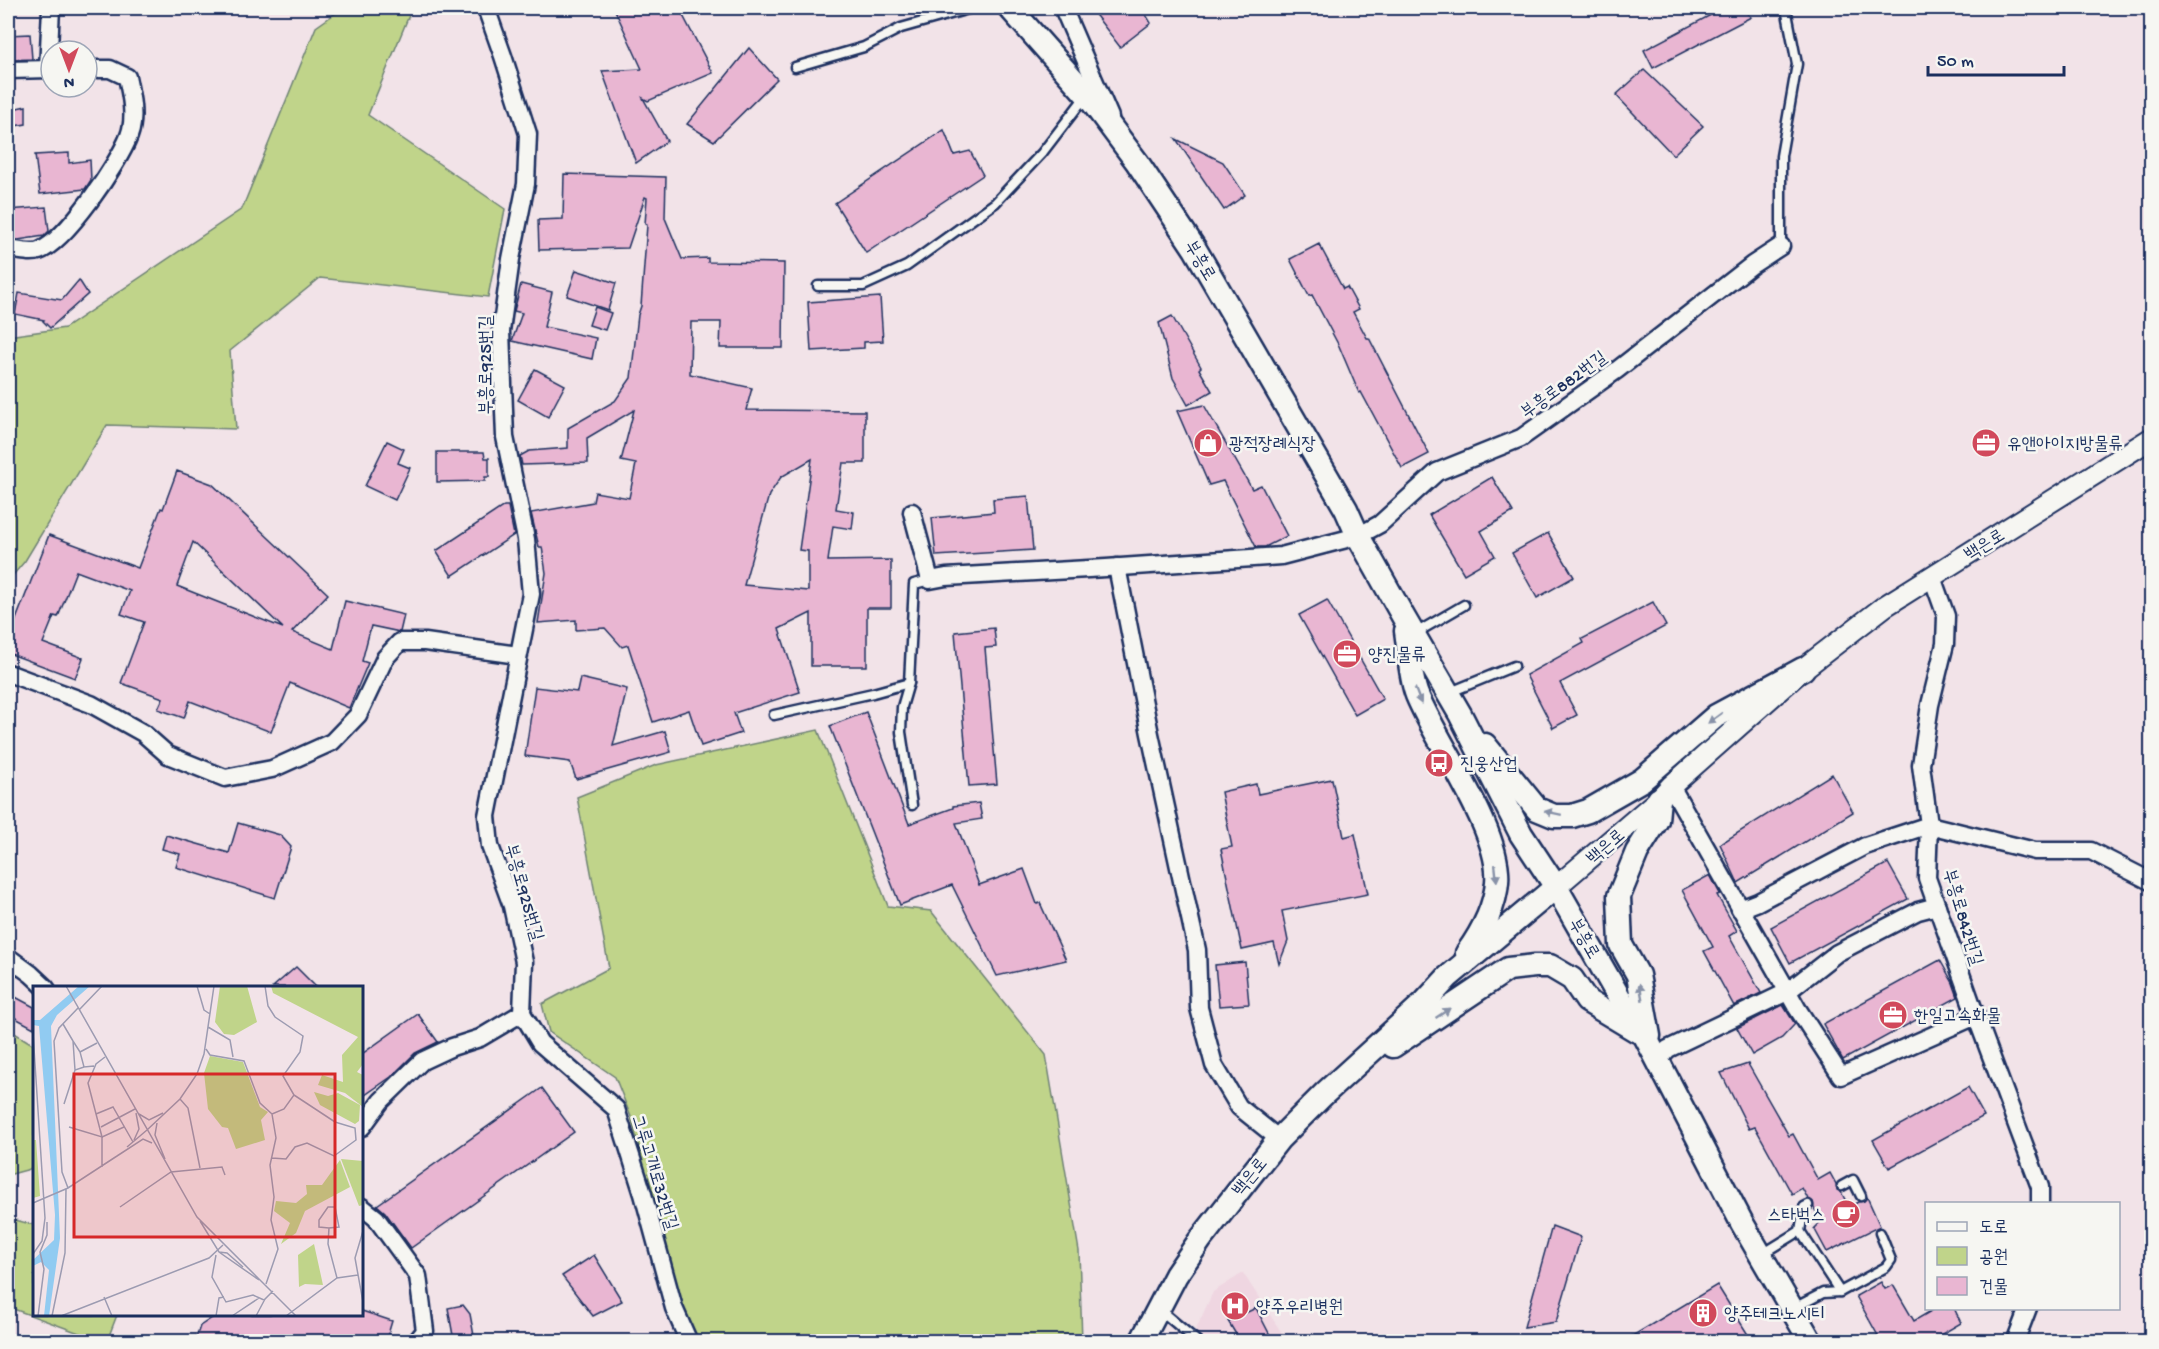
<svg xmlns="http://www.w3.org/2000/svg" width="2159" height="1349" viewBox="0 0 2159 1349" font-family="'Gochi Hand','Poor Story',sans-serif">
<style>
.built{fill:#efd6e1}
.green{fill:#c0d48a;stroke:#6e8274;stroke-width:1.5}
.building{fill:#e9b6d2;stroke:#1b2f5e;stroke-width:1.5;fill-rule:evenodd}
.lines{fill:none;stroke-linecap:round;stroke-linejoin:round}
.service-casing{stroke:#1b2f5e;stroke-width:13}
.minor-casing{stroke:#1b2f5e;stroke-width:21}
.tertiary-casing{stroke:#1b2f5e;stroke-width:24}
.secondary-casing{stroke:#1b2f5e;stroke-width:27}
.service{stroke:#f6f6f2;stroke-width:8}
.minor{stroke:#f6f6f2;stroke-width:16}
.tertiary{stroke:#f6f6f2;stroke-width:20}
.secondary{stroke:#f6f6f2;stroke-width:22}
.oneway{fill:#8892a8}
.labels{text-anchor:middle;stroke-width:5;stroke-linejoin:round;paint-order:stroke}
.street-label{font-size:18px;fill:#1b2f5e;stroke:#f6f6f2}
.poi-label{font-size:18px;fill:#1b2f5e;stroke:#f6f6f2;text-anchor:start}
.inset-road{fill:none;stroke:#9c9bb1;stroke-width:1.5}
.view{fill:#d62828;fill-opacity:0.15;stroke:#d62828;stroke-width:3}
.inset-edge{fill:none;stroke:#1b2f5e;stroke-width:3}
</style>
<rect width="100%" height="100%" fill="#f2e3e8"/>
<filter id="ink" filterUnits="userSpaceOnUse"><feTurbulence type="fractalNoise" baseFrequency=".0167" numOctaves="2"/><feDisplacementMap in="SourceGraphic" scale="12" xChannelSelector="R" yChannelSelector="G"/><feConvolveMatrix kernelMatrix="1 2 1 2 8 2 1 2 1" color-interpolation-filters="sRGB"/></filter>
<g filter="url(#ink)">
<path class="built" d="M1243,1273L1287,1341L1190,1342L1213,1292Z"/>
<g class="green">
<path d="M343,8H412L368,115L505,209L488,297L320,278L230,351L236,429L107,425L25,561L8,581V336L65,328L242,209L316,27Z"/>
<path d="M818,730L888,906L931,911L1046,1055L1079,1251L1082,1341H697L678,1298L631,1117L615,1077L549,1032L542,1004L609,968L577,797L656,765Z"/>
<path d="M8,1029L34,1045V1168L8,1175Z"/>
<path d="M8,1218L34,1225V1314L117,1315L107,1341H101L8,1307Z"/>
</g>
<g class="building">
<path d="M614,8H679L713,73L648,101L643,98L667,141L636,163L602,71L642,69Z"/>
<path d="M1090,8H1142L1151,23L1120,47Z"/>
<path d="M1724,8H1741L1751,17L1653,68L1644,50Z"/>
<path d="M30,34L32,59L8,60V35Z"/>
<path d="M749,48L777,79L714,141L687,124Z"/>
<path d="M1644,70L1703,126L1673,155L1616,95Z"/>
<path d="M26,106V124L8,127V110Z"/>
<path d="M944,130L954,155L970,151L983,175L866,253L835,203Z"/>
<path d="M1176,139L1223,162L1245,195L1224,210Z"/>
<path d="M69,153V163L90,160L91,180L85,189L40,194L35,155Z"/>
<path d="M564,174L666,177L665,218L682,259L708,258V262L784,263L783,348H720L721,322H691L690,374L752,388L746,410L865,411V463H843L836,509L854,512L852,529L833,526L828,561L891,560V608H867V666H811V613L779,629L800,692L734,713L741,733L701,746L689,710L653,722L628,645L622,647L605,628L576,630V620L538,623L546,573L542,547H539L531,513L593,502L595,492L629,498L636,464L621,461L634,410L587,438L588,463L522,465L520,456L529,451L568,448V428L615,401L631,378L638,315L641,306L647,225L645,224L647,198L645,197L628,248L539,250L538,220L563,219ZM812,459L799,550L808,551V591L744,585L769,495L781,477Z"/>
<path d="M46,207L49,231L44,236L18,240L8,239V210Z"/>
<path d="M1319,244L1343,289L1347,287L1359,309L1353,312L1367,338H1369L1429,454L1402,468L1361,392L1359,393L1339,346L1312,295L1309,296L1290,259Z"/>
<path d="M576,270L616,283L608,310L567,296Z"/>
<path d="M79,280L88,294L50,328L43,321L44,320L15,314L19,293L62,300Z"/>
<path d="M521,284L552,292L544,327L596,338L592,359L512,341L522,313L514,311Z"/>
<path d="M880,297L883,341L864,342V348L811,351L808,302Z"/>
<path d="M595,307L611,313L605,330L589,325Z"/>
<path d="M1172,316L1201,367L1199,369L1212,391L1188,405L1173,378L1159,323Z"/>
<path d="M535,369L565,385L548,417L518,400Z"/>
<path d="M1204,405L1252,489L1261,485L1287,536L1265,547H1256L1223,481L1209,485L1177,411Z"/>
<path d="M387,441L404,449L398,463L410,468L395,500L365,486Z"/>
<path d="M437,452H484L485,458H489V477H485V481L437,482Z"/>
<path d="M177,471L212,484L328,594L292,632L333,649L345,601L404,615L400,632L371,626L362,661L368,663L349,708L290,683L271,732L190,701L184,718L158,709L163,698L121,683L144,622L121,614L130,591L76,571L58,617L54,616L43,643L83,658L75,678L8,653V640L49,535L138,568L161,508L163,509ZM193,542L283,628L177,586Z"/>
<path d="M1492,477L1513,512L1481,531L1495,556L1464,574L1429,515Z"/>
<path d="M1028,496L1033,550L936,556L932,518L994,512L993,499Z"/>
<path d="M504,506H508L514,535L452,576L436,551Z"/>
<path d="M1548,533L1574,577L1537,598L1512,553Z"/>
<path d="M1327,600L1383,699L1355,715L1299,615Z"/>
<path d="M1653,602L1666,626L1560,683L1577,715L1553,728L1526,675L1584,643L1582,639Z"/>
<path d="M994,628L996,647L985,648L997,784L969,786L955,632Z"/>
<path d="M580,678L627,689L613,746L665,731L671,752L576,779L570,762L525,756L535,687L577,692Z"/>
<path d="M866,712L909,824L953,808V806L979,803L982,819L956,823L979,885L1024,869L1037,904L1040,903L1066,960L997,976L952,885L900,905L830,726Z"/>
<path d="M1832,774L1853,812L1738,883L1720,844Z"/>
<path d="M1332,779L1344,837L1355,834L1368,894L1282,911L1288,941L1279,964L1274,943L1242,950L1221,849L1232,847L1221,792L1256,784L1258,794Z"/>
<path d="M238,823L280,835L291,847L275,898L176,867L180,854L162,849L166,835L229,853Z"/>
<path d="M1888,863L1908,899L1790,963L1771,927Z"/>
<path d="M1710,875L1720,894L1717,895L1737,931L1729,936L1761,993L1734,1006L1704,951L1713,947L1682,890Z"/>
<path d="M1940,960L1953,983L1958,997L1843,1060L1823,1024Z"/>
<path d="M1245,962L1249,1004L1219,1006L1215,965Z"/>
<path d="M296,967L316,987H273Z"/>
<path d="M8,993L34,1007V1028L8,1014Z"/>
<path d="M1783,1005L1795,1024L1782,1038L1752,1055L1737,1028Z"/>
<path d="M418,1014L438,1042L415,1053L391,1077L362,1097V1054Z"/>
<path d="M1748,1064L1789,1136L1793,1134L1818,1180L1830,1173L1836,1184L1837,1190L1841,1192L1849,1207L1858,1202L1864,1201L1867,1197L1880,1226L1827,1252L1814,1228L1821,1221L1814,1208L1813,1202L1808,1199L1802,1188L1792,1194L1755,1127L1749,1129L1721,1073Z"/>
<path d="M1968,1087L1984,1116L1889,1168L1873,1140Z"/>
<path d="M542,1088L574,1132L411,1248L385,1212L377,1205Z"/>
<path d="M1552,1226L1581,1237L1556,1322L1524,1327Z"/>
<path d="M594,1255L622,1301L593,1316L562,1276Z"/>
<path d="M1881,1282L1885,1289L1893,1285L1914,1321L1936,1308H1954L1961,1323L1930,1341H1881L1856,1296Z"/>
<path d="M1717,1285L1752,1341H1624Z"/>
<path d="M463,1305L470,1314L475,1341H454L448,1308Z"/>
<path d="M1256,1308L1273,1341H1240L1228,1321Z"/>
<path d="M362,1311L392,1321L386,1341H195L200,1326L218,1314H362Z"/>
</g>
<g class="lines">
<g class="service-casing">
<g id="service">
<path d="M795,67L864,47L901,28L972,8"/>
<path d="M1781,246V156L1797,64L1786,8"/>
<path d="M818,286H863L907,266L995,203L1042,153L1085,97"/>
<path d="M1414,634L1464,605"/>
<path d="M909,683L902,707L901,732L912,805"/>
<path d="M1448,693L1514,666"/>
<path d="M774,715L873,693L909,683L914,584L930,580"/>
<path d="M1842,1186L1853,1180L1861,1196"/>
<path d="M1800,1231L1840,1292"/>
<path d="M1761,1255L1800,1231L1804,1207L1808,1205"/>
<path d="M1159,1309L1198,1342"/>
<path d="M1792,1309L1823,1293L1840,1292L1886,1267L1891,1260L1880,1233"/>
</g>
</g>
<g class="minor-casing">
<g id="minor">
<path d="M1063,8L1110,117"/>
<path d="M48,69L51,8"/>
<path d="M8,70L51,69"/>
<path d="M8,249C17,250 31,254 39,251C66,241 119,163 129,136C136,118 131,95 127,77L110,69H87"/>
<path d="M912,512L930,580L946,577L1106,568L1281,556L1358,536L1380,524L1437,472L1521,438L1617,370L1752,265L1781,246"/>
<path d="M1117,567L1150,734L1197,950L1199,1008L1214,1065L1239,1107L1279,1139"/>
<path d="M8,673L91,704L143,733L168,755L225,778L272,769L332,742L358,715L385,658L400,642H425L518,655"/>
<path d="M1671,786L1797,1008L1841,1076L1976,1016"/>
<path d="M1740,909L1758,902L1865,846L1929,825L1921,765L1930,705L1945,644L1946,616L1932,577"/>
<path d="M8,957L31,974L46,988"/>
<path d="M522,1013L540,1043L616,1109L643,1194L674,1308L689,1342"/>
<path d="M1658,1060L1668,1049L1787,992L1837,953L1918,911L1937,906"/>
<path d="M362,1127L381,1101L422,1061L452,1047L480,1038L522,1013L524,962L512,906L490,846L487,816L531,594L526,539L505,437L501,331L511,259L526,184L528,134L503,56L486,8"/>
<path d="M2040,1204V1187L1972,1005L1927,878L1929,825L2035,851H2091L2152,882"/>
<path d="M362,1207L376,1218L418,1276L425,1331L416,1342"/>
<path d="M2015,1342L2028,1308"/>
</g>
</g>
<g class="tertiary-casing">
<path id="tertiary" d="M1556,887L1659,799L1671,786L1803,669L1885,606L2152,438"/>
</g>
<g class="secondary-casing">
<g id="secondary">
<path d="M1010,8L1087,95L1137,162L1195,249L1346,509L1358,536L1404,618L1460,714L1521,834L1556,887L1623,1004L1645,1036L1742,1223L1811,1342"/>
<path d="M1406,631C1409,650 1410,678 1417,695C1437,744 1502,832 1497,882C1495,908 1482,932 1467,953"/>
<path d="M1485,745L1537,809L1554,816H1572L1588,811L1642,780L1716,716L1803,669"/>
<path d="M1649,1036L1638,975L1621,945L1619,896L1637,852L1657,820L1659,799"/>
<path d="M1393,1046L1508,969L1535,966H1550L1572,979L1587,1001L1637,1031"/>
<path d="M1141,1342L1176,1275L1200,1240L1279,1139L1325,1093L1425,1002L1448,977L1556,887"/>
</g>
</g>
<use href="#service" class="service"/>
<use href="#minor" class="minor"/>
<use href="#tertiary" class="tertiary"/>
<use href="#secondary" class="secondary"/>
</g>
<defs><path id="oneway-solid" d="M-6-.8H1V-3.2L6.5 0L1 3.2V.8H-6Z" transform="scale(1.5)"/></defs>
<g class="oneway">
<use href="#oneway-solid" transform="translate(1418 696) rotate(69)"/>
<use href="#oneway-solid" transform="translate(1715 718) rotate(144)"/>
<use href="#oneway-solid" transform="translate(1553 813) rotate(-168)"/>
<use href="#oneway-solid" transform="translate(1496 873) rotate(84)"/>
<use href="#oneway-solid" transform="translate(1641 992) rotate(-100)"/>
<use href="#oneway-solid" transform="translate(1443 1013) rotate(-34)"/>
</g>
</g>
<defs>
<g id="shop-disc" transform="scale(1.5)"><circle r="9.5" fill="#d1495b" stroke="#f6f6f2"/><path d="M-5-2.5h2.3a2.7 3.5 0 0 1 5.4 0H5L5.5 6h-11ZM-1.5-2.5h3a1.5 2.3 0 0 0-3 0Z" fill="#fff"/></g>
<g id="office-disc" transform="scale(1.5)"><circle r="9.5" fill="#d1495b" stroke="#f6f6f2"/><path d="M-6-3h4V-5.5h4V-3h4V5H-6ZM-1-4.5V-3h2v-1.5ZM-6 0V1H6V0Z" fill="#fff"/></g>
<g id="bus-disc" transform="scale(1.5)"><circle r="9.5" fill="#d1495b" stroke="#f6f6f2"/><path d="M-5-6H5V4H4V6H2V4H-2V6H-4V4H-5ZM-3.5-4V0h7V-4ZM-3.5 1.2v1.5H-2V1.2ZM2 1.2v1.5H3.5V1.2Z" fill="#fff"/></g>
<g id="cafe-disc" transform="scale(1.5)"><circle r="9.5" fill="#d1495b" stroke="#f6f6f2"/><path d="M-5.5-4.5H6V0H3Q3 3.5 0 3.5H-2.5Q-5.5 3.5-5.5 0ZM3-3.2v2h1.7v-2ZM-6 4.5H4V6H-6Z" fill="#fff"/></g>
<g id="hospital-disc" transform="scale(1.5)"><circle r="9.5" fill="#d1495b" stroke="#f6f6f2"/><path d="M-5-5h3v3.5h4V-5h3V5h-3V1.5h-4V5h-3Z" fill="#fff"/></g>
<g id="building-disc" transform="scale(1.5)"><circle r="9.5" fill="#d1495b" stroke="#f6f6f2"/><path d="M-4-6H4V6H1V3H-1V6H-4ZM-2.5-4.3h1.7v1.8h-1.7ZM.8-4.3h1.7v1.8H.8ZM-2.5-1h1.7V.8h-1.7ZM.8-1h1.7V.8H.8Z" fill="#fff"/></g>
</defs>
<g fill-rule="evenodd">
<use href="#shop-disc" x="1208" y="443"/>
<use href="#office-disc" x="1986" y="443"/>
<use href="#office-disc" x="1347" y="654"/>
<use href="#bus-disc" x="1439" y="763"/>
<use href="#office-disc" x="1893" y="1015"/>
<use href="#cafe-disc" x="1846" y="1214"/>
<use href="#hospital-disc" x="1235" y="1306"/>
<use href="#building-disc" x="1703" y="1313"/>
</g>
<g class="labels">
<g class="street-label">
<text transform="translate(1201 260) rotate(59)" y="6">부흥로</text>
<text transform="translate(485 365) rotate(-90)" y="6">부흥로925번길</text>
<text transform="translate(1563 384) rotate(-36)" y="6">부흥로882번길</text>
<text transform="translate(1984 544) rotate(-32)" y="6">백은로</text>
<text transform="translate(1605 846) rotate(-41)" y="6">백은로</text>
<text transform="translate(525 892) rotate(74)" y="6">부흥로925번길</text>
<text transform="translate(1964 917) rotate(73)" y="6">부흥로842번길</text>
<text transform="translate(1585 938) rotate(60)" y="6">부흥로</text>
<text transform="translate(656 1172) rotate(73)" y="6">그루고개로32번길</text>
<text transform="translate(1249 1176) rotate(-51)" y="6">백은로</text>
</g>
<g class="poi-label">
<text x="1229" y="449">광적장례식장</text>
<text x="2007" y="449">유앤아이지방물류</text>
<text x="1368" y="660">양진물류</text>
<text x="1460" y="769">진웅산업</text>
<text x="1914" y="1021">한일고속화물</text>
<text x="1825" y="1220" text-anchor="end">스타벅스</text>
<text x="1256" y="1312">양주우리병원</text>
<text x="1724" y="1319">양주테크노시티</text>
</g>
</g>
<g transform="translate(33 986)">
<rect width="330" height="330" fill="#f2e3e8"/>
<path d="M187,0H214L224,36L201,49L191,48L182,36ZM238,0H330V78L324,86L330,89V121L312,107L285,99L289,89L310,96L309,69L325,51L240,7ZM177,70L210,76L227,121L235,126L228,134L232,154L203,163L195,142L189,141L175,123L171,87ZM281,106L295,110L305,107L327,119L326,135L322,138L287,119ZM0,154H3L7,210L0,212ZM308,173L330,175V219L326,220ZM307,174L317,201L272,225L263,247L248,258L257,237L241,225L243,215L263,217L274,208L273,199H289ZM281,258L290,299L272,298L266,301L265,269Z" fill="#c0d48a"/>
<path d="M46,0H57L24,29L18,40L27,252L16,330H11L16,284L8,276L0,280V274L21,254L22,229L6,40L0,39V34H7Z" fill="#91cbf1"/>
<path class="inset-road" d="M33,0L164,231L263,330M164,0L171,24L177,28M232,0L235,20L242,31L270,50L267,66L250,90L261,109L251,123L239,128L243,152L237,179L241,211L238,234L245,263L233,298M46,24L69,0M30,38L40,55M175,41L197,54L200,71M0,47L12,232L9,255L0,268M173,63L177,69L211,75L227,117L239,128M61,80L51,81L47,66L64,57M42,84L40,55L47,66M147,113L155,122L167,182M31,118L42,84L51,81M63,128L80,121L100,156M106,128L116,134L130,127M124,137L122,149L132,173M36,141L69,151L55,97L63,78L72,71M68,141L102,123M114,144L147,113L164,88L171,68L181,0M101,154L106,143L103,127M94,161L114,144M84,170L110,153L119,157M239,172L253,173L262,161L274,157L301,170L323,154L322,142L302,136L261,109M69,181V151L91,141M35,202L29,186L21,55L26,42L45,22M0,217L35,202L84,170M87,221L138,186L189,181L192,189M167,235L186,266L226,294M296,242L286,241V234L295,221H302L306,241L296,242L295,258L304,292M330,245L322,272L330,316M186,266L194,267L210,281M183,269L179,291L193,316L220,309L231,314L240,305M71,311L79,330M5,330L11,283L7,266L14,249V236M19,330L32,267L33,203M28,330L176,272L190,259M183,330L186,312L191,311M199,330L226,312M223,330L232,313M253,330L304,292L325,289"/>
<path class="view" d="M41,88H302V251H41Z"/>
<rect width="330" height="330" class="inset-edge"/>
</g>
<rect width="2159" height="1349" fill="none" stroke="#f6f6f2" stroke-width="30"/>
<rect x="15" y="15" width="2129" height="1319" fill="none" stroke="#1b2f5e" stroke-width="2" filter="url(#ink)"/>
<rect x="1925" y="1202" width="195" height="108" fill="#f6f6f2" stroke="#9ea6b7" stroke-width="1.5"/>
<rect x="1937" y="1222" width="30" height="9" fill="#f6f6f2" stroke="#9ea6b7" stroke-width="1.5"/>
<text x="1979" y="1232" font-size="18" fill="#1b2f5e">도로</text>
<rect x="1937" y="1247" width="30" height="18" fill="#c0d48a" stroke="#9ea6b7" stroke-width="1.5"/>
<text x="1979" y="1262" font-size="18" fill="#1b2f5e">공원</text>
<rect x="1937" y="1277" width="30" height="18" fill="#e9b6d2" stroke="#9ea6b7" stroke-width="1.5"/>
<text x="1979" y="1292" font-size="18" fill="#1b2f5e">건물</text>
<g transform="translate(69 69) rotate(180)"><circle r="28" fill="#f6f6f2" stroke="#9ea6b7" stroke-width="1.5"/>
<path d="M0-4.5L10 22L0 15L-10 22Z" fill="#d1495b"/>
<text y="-9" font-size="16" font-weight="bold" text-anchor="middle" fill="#1b2f5e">N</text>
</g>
<path d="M1928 66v9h136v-9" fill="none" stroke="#1b2f5e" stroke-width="3"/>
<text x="1937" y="66" font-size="18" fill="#1b2f5e" stroke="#f6f6f2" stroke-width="4.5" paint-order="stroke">50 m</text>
</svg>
